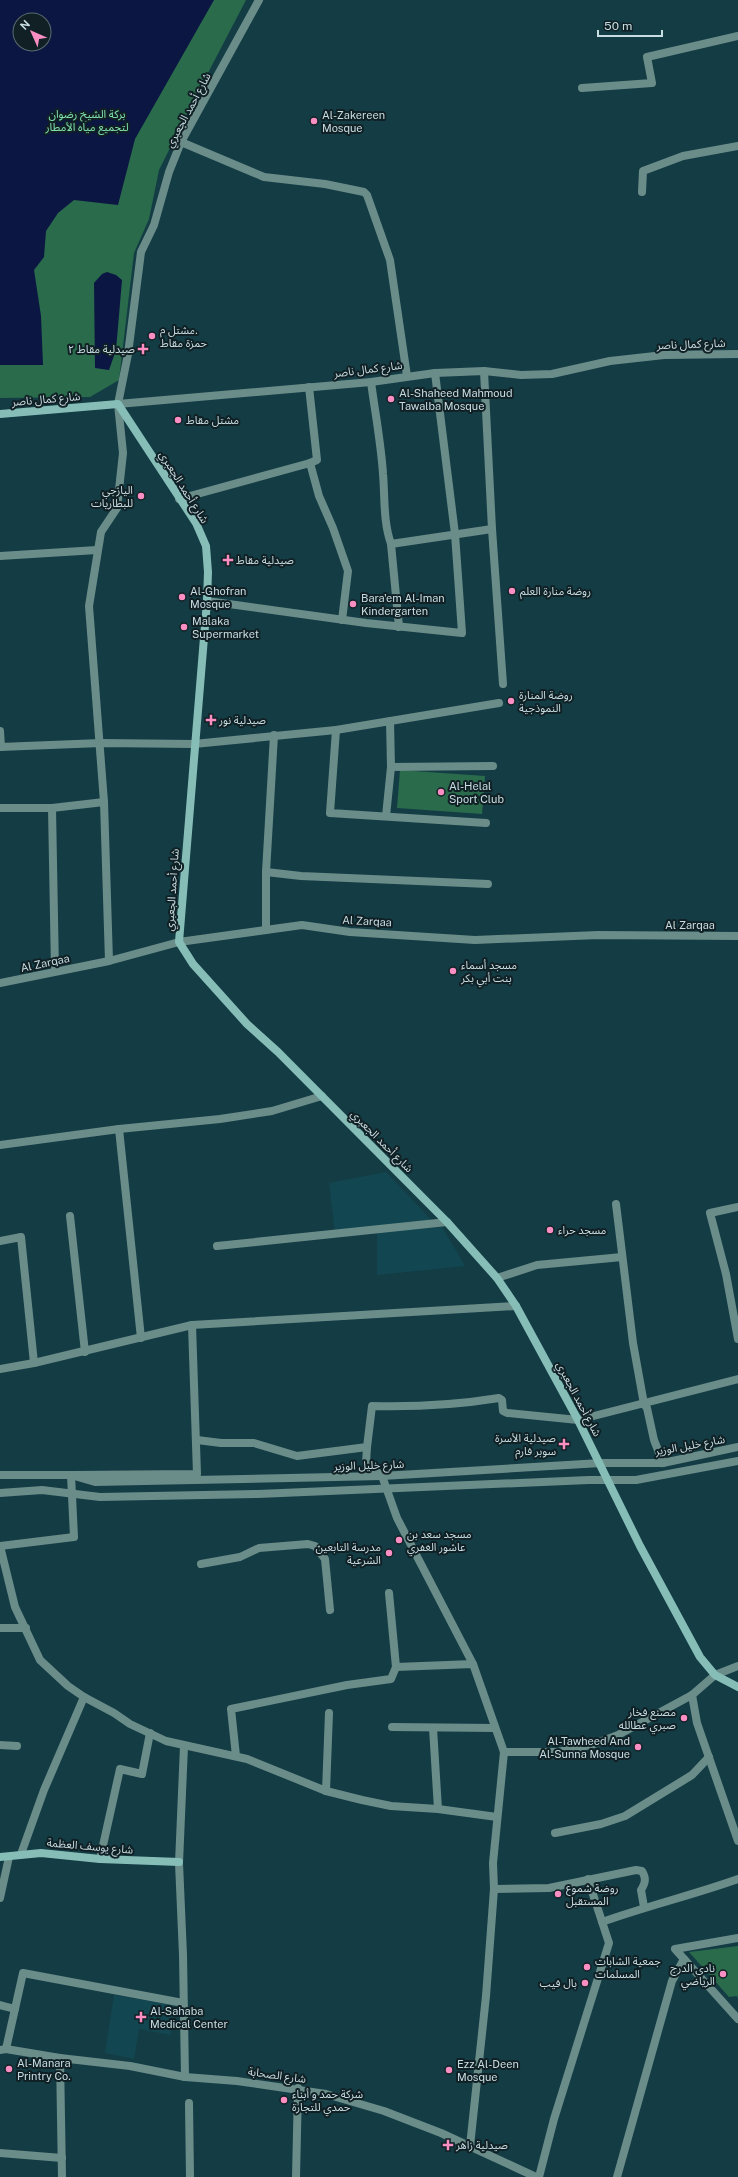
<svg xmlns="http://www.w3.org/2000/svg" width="738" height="2177" viewBox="0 0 738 2177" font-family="'Public Sans','Noto Sans Arabic',sans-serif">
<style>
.built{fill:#124751}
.green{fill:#296b4b;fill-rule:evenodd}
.water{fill:#0b1643;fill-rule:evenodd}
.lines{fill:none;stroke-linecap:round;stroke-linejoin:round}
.street{stroke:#6b8d89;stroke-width:8}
.secondary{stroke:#86beb7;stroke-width:8}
.poi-dot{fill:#fb8fc4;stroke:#102024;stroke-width:1.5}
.labels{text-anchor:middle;stroke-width:4;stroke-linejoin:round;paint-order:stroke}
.street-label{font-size:11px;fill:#c8dde2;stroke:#102024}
.park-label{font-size:11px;fill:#81e1ae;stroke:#102024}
.poi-label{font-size:11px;fill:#c8dde2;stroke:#102024;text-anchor:start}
</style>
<rect width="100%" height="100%" fill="#143c45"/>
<g class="built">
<path d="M386,1172L433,1222L335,1232L329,1183Z"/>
<path d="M442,1227L465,1266L377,1275V1232Z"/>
<path d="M114,1995L172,2005L171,2035L139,2029L134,2059L105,2053Z"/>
</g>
<g class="green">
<path d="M0,0H246L197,94L159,170L149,219L134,253L119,380L90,397L0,398ZM20,20H44V44H20Z"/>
<path d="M400,770L485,776L482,814L397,808Z"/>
<path d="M738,1946V1999L737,1996L729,1997L689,1952Z"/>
</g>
<g class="water">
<path d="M0,0H214L135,139L118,205L74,200L58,213L46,231L44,257L34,270L41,316L43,365H0ZM20,20H44V44H20Z"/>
<path d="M107,272L116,275L122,280L116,350L109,370L95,368L94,283L102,274Z"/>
</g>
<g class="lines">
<g class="street">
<path d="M582,88L652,83L647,57L738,36"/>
<path d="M181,142L264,177L325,184L364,192L367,195L390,260L407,376"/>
<path d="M642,192L643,171L683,156L738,146"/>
<path d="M484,371L492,529L503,684"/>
<path d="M371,382C375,412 381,443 383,474C385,497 383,521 391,544L399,627"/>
<path d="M309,387L317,460L310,463L319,496L333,528L348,571L342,620"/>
<path d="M118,404L371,382L435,373L484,371L521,375L552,374L610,361L664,355L738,354"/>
<path d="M179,499L310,463"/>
<path d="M391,544L492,529"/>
<path d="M0,556L97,550"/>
<path d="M207,601L366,623L462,633L455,534L435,373"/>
<path d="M336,730L330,813L486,823"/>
<path d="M0,731L1,747"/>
<path d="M0,747L101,743L194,744L336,730L499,703"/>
<path d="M391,767L493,766"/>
<path d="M0,808H52L104,802"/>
<path d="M52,808L55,971"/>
<path d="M386,816L391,767L390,721"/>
<path d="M266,872L301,876L488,884"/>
<path d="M266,930V872L274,735"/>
<path d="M109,961L104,802L89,606L101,532L117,508L123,453L118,404L128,354L141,252L154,225L169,172L181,142L259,0"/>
<path d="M0,983L109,961L179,942L302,925L350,932L475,940L598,935L738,936"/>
<path d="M119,1129L141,1338"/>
<path d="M0,1145L119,1129L220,1119L272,1111L322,1096"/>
<path d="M616,1204L633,1343L644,1404L647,1408L654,1440L663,1463"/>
<path d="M738,1207L710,1213L726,1274L738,1339"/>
<path d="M70,1216L85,1352"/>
<path d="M0,1241L21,1237L34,1363"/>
<path d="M217,1246L447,1222"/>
<path d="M497,1278L537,1265L622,1257"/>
<path d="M0,1369L34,1363L192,1325L516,1306"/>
<path d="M197,1440L221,1443H254L297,1456L367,1447L372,1406C415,1407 456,1405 499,1398L502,1400L503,1411L507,1413L578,1420L738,1379"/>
<path d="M367,1447L366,1463L382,1476L397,1518L473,1664"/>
<path d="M0,1475H71L95,1482L382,1476L601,1463H663L738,1447"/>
<path d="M0,1493L42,1490L100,1497L258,1494L589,1480H636L738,1461"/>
<path d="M0,1546L15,1607L40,1660L68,1686L84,1697L114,1713L130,1724L166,1741L247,1759L326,1791L362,1800L391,1806L438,1809"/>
<path d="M0,1546L74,1537L71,1475L197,1474L192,1325"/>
<path d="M201,1564L240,1557L259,1548L308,1544L315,1546L325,1559L330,1610"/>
<path d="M0,1628H26"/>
<path d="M396,1667L473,1664L504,1752L493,1863L494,1889L486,1996L470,2146"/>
<path d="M692,1695L697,1723L738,1841"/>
<path d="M392,1727L495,1728"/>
<path d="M433,1728L438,1809L497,1817"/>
<path d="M0,1745L17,1746"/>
<path d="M184,1746L179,1863L183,1955L185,2077"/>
<path d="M504,1752H558L594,1744L618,1735L692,1695L715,1675L738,1666"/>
<path d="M236,1756L231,1709L347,1685L391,1679L396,1667L389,1593"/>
<path d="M326,1791L329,1713"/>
<path d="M555,1833L601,1824L625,1816L692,1775L709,1757"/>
<path d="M21,1854L44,1790L84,1697"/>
<path d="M100,1859L120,1769L142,1774L150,1733"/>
<path d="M494,1889L549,1888L636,1870L642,1871C646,1878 646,1882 641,1890L644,1907"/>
<path d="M0,1898L9,1857"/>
<path d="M602,1922C647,1906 693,1895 738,1879"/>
<path d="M738,1938L675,1949L738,2019"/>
<path d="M0,2005L15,2009"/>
<path d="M6,2049L23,1973L183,2003"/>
<path d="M0,2050L6,2049L60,2058L130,2066L185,2077L237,2081L326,2094L384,2111L441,2133L536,2177"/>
<path d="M60,2058L62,2177"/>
<path d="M189,2103L190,2177"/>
<path d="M0,2153L62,2158"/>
<path d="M296,2177L298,2088"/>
<path d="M539,2177L554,2119L609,1943L588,1879"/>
<path d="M617,2177L672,1981L684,1959"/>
</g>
<g class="secondary">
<path d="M0,414L118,404L196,523L206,546L208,572L207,601L179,942L193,964L247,1024L278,1052L447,1222L497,1278L516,1306L578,1420L640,1546L700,1657L715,1675L738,1687"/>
<path d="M0,1857L41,1853L100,1859L179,1862"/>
</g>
</g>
<g class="poi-dot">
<circle cx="314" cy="121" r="4"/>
<circle cx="152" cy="336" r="4"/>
<path d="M141 343h4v4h4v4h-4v4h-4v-4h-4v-4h4z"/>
<circle cx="391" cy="399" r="4"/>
<circle cx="178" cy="420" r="4"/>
<circle cx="141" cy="496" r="4"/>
<path d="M226 554h4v4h4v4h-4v4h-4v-4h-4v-4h4z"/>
<circle cx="512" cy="591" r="4"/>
<circle cx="182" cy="597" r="4"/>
<circle cx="353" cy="604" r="4"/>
<circle cx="184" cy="627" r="4"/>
<circle cx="511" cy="701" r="4"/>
<path d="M209 714h4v4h4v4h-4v4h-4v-4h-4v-4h4z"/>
<circle cx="441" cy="792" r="4"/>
<circle cx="453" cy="971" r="4"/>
<circle cx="550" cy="1230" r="4"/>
<path d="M562 1438h4v4h4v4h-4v4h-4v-4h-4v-4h4z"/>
<circle cx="399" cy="1540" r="4"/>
<circle cx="389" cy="1553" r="4"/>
<circle cx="684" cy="1718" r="4"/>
<circle cx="638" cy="1747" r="4"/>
<circle cx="558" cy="1894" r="4"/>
<circle cx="587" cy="1967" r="4"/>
<circle cx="723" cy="1974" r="4"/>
<circle cx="585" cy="1983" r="4"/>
<path d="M139 2011h4v4h4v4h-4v4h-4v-4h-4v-4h4z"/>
<circle cx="9" cy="2069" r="4"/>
<circle cx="449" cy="2070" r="4"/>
<circle cx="284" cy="2100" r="4"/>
<path d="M446 2139h4v4h4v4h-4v4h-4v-4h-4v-4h4z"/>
</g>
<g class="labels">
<g class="street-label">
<text transform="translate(188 110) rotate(-62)" y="4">شارع أحمد الجعبري</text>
<text transform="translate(691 344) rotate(-2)" y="4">شارع كمال ناصر</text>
<text transform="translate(368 369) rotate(-7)" y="4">شارع كمال ناصر</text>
<text transform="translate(46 399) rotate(-5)" y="4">شارع كمال ناصر</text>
<text transform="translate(184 487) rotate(58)" y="4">شارع أحمد الجعبري</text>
<text transform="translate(172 890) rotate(-86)" y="4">شارع أحمد الجعبري</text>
<text transform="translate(367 921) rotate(3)" y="4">Al Zarqaa</text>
<text x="690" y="929">Al Zarqaa</text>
<text transform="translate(45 963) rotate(-12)" y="4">Al Zarqaa</text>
<text transform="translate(382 1141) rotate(45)" y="4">شارع أحمد الجعبري</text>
<text transform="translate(579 1399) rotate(62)" y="4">شارع أحمد الجعبري</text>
<text transform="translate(690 1445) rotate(-10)" y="4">شارع خليل الوزير</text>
<text transform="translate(369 1465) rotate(-2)" y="4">شارع خليل الوزير</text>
<text transform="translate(90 1846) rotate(5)" y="4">شارع يوسف العظمة</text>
<text transform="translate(277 2075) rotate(8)" y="4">شارع الصحابة</text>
</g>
<g class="park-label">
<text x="87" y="118">بركة الشيخ رضوان<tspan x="87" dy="13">لتجميع مياه الأمطار</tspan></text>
</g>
<g class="poi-label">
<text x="322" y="119">Al-Zakereen<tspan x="322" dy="13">Mosque</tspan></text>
<text x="160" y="334">مشتل م.<tspan x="160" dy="13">حمزة مقاط</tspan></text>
<text x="135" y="353" text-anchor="end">صيدلية مقاط ٢</text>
<text x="399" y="397">Al-Shaheed Mahmoud<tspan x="399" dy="13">Tawalba Mosque</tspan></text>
<text x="186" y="424">مشتل مقاط</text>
<text x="133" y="494" text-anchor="end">اليازجي<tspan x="133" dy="13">للبطاريات</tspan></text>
<text x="236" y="564">صيدلية مقاط</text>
<text x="190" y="595">Al-Ghofran<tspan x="190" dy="13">Mosque</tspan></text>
<text x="520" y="595">روضة منارة العلم</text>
<text x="361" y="602">Bara'em Al-Iman<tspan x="361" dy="13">Kindergarten</tspan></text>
<text x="192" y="625">Malaka<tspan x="192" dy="13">Supermarket</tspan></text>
<text x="519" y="699">روضة المنارة<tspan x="519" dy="13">النموذجية</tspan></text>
<text x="219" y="724">صيدلية نور</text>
<text x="449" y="790">Al-Helal<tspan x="449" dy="13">Sport Club</tspan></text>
<text x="461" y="969">مسجد أسماء<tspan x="461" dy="13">بنت أبي بكر</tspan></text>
<text x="558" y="1234">مسجد حراء</text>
<text x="556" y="1442" text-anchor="end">صيدلية الأسرة<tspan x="556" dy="13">سوبر فارم</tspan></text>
<text x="407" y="1538">مسجد سعد بن<tspan x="407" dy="13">عاشور الغفري</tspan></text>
<text x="381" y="1551" text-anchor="end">مدرسة التابعين<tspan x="381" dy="13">الشرعية</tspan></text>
<text x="676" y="1716" text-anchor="end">مصنع فخار<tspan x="676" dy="13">صبري عطالله</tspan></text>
<text x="630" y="1745" text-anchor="end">Al-Tawheed And<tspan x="630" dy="13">Al-Sunna Mosque</tspan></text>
<text x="566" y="1892">روضة شموع<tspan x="566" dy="13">المستقبل</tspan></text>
<text x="595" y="1965">جمعية الشابات<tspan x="595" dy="13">المسلمات</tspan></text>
<text x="715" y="1972" text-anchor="end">نادي الدرج<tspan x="715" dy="13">الرياضي</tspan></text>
<text x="577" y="1987" text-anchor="end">بال فيب</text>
<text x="150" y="2015">Al-Sahaba<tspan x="150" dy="13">Medical Center</tspan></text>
<text x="17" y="2067">Al-Manara<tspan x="17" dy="13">Printry Co.</tspan></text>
<text x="457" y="2068">Ezz Al-Deen<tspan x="457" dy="13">Mosque</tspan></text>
<text x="292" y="2098">شركة حمد و أبناء<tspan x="292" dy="13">حمدي للتجارة</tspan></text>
<text x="456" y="2149">صيدلية زاهر</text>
</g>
</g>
<g transform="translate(32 32) rotate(315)"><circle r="19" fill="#102024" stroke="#5a6c70"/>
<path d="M0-3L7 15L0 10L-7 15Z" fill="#fb8fc4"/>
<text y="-6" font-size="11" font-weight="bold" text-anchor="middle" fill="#c8dde2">N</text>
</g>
<path d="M598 30v6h64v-6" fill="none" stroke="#c8dde2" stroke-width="2"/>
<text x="604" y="30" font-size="12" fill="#c8dde2" stroke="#102024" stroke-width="3" paint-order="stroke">50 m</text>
</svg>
